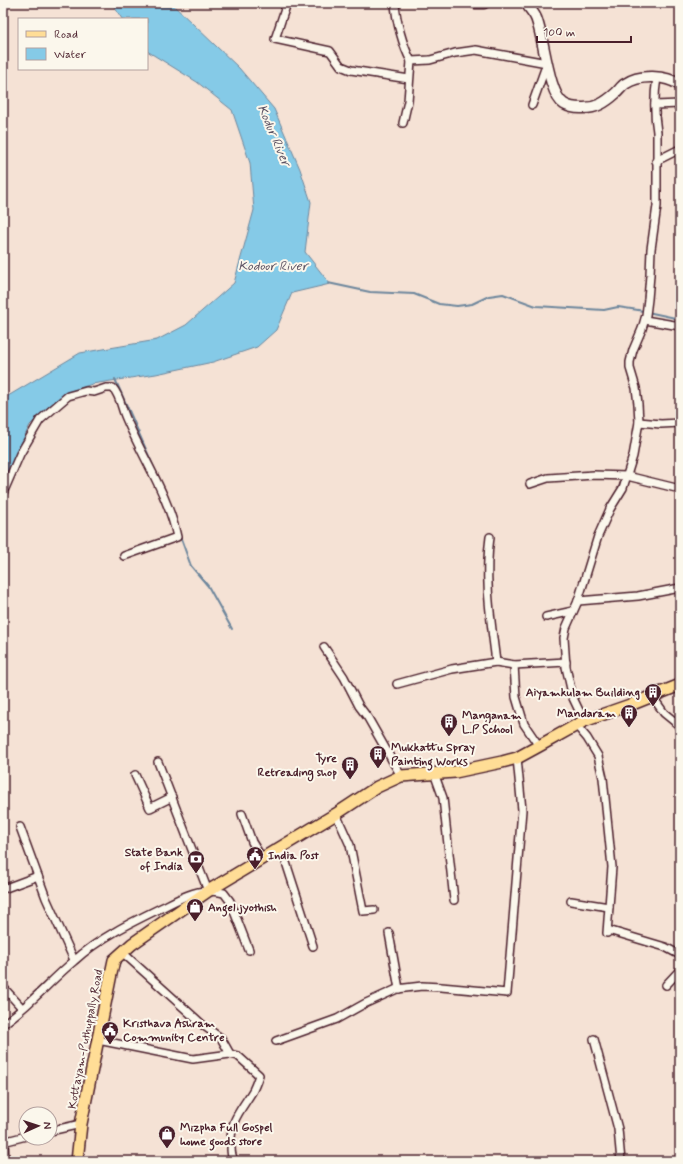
<svg xmlns="http://www.w3.org/2000/svg" width="683" height="1164" viewBox="0 0 683 1164" font-family="Mynerve,sans-serif">
<style>
.water{fill:#85cae7;stroke:#6d869c}
.lines{fill:none;stroke-linecap:round;stroke-linejoin:round}
.stream{stroke:#6d869c;stroke-width:2}
.street-casing{stroke:#4a1f2b;stroke-width:10}
.secondary-casing{stroke:#4a1f2b;stroke-width:13}
.primary-casing{stroke:#4a1f2b;stroke-width:14}
.street{stroke:#fbf7ec;stroke-width:7}
.secondary{stroke:#fbf7ec;stroke-width:10}
.primary{stroke:#ffdd96;stroke-width:11}
.labels{text-anchor:middle;stroke-width:4;stroke-linejoin:round;paint-order:stroke}
.poi-label{font-size:12px;font-weight:bold;fill:#4a1f2b;stroke:#fbf7ec;text-anchor:start}
.street-label{font-size:12px;fill:#4a1f2b;stroke:#fbf7ec}
.water-label{font-size:13px;font-style:italic;fill:#5c5263;stroke:#fbf7ec}
</style>
<rect width="100%" height="100%" fill="#f5e2d5"/>
<filter id="ink" filterUnits="userSpaceOnUse"><feTurbulence type="fractalNoise" baseFrequency=".025" numOctaves="2"/><feDisplacementMap in="SourceGraphic" scale="8" xChannelSelector="R" yChannelSelector="G"/><feConvolveMatrix kernelMatrix="1 2 1 2 8 2 1 2 1" color-interpolation-filters="sRGB"/></filter>
<g filter="url(#ink)">
<path class="water" d="M112,3H171L239,68L274,109L300,169L311,202L305,252L330,284L292,293L276,330L257,347L213,362L156,374L92,384L68,392L49,406L30,425L3,481V399L80,353L157,340L186,325L234,283L254,210L250,163L232,110L197,82L147,51V19H122Z"/>
<g class="lines">
<g class="stream">
<path d="M328,283L370,292L414,294L439,304L457,306L472,304L489,296L503,294L536,306L604,310L618,307L638,310L680,319"/>
<path d="M115,379L159,479"/>
<path d="M180,536L191,566L208,586L232,629"/>
</g>
<g class="street-casing">
<g id="street">
<path d="M287,3L275,39L330,51L341,66L351,70L409,79"/>
<path d="M395,3C396,21 403,46 411,61L430,60L455,53L476,50L547,63L532,105"/>
<path d="M655,105L680,104"/>
<path d="M403,123L408,101L411,61"/>
<path d="M656,161L680,149"/>
<path d="M645,320L680,326"/>
<path d="M639,422L661,424L680,423"/>
<path d="M530,484L548,478L594,475L627,476L680,489"/>
<path d="M3,493L20,454L40,420L68,396L86,391L94,392L106,388H113C120,396 121,406 125,416C142,457 168,494 177,537L124,556"/>
<path d="M490,537C484,579 491,621 496,662"/>
<path d="M578,601L638,596L680,588"/>
<path d="M546,617L573,611"/>
<path d="M324,647L344,677L359,706L368,718L401,776"/>
<path d="M514,665L516,697L524,724L539,746"/>
<path d="M397,684L452,669L496,662L514,665L566,662"/>
<path d="M652,696L664,713L680,726"/>
<path d="M584,721L573,698L566,667L564,638L566,628L578,601L598,536L610,509L623,488L633,456L639,422L638,404L636,388L630,368V362L633,350L642,329L646,315L648,299L650,275L651,249L657,206V132C654,114 654,96 657,77"/>
<path d="M576,725L587,738L598,756L603,778L612,867L607,933"/>
<path d="M158,762L208,891"/>
<path d="M434,773L443,798L454,900"/>
<path d="M135,775L150,808L172,797"/>
<path d="M242,814L252,842L262,858"/>
<path d="M336,814L350,845L363,911L374,910"/>
<path d="M20,827L46,898L74,960"/>
<path d="M281,847L313,946"/>
<path d="M3,889L38,876"/>
<path d="M571,901L609,907"/>
<path d="M608,930L665,947L680,955"/>
<path d="M389,933L399,989"/>
<path d="M122,952L204,1026L221,1038L230,1054"/>
<path d="M666,985L680,970"/>
<path d="M3,987L22,1008"/>
<path d="M3,1024C29,1006 50,981 74,961C99,938 132,922 163,907C177,900 192,891 208,891C213,891 219,892 224,893L230,901L249,950"/>
<path d="M594,1039L618,1129L621,1161"/>
<path d="M98,1040L193,1059L230,1054L238,1056L259,1075C257,1081 255,1087 252,1092C239,1113 230,1120 231,1146C231,1152 231,1157 235,1161"/>
<path d="M276,1041L337,1019L364,1004L397,989L422,986L441,987L507,993L522,810L517,758"/>
<path d="M50,1131L81,1124"/>
<path d="M3,1142L26,1136"/>
<path d="M4,1142L5,1161"/>
</g>
</g>
<g class="secondary-casing">
<g id="secondary">
<path d="M475,3H484"/>
<path d="M526,3C529,8 534,13 536,18C544,37 548,94 564,104C569,107 576,108 581,108C596,109 606,102 616,93C619,90 622,86 625,84C639,74 666,75 680,85"/>
</g>
</g>
<g class="primary-casing">
<path id="primary" d="M77,1161L81,1124L111,974L114,960L132,944L208,891L336,814L377,787L401,776L455,772L502,762L517,758L539,746L584,721L630,705L680,685"/>
</g>
<use href="#street" class="street"/>
<use href="#secondary" class="secondary"/>
<use href="#primary" class="primary"/>
</g>
</g>
<defs>
<g id="building-pin" transform="scale(0.9)"><path d="M0 17L-7.5 6A9.5 9.5 0 1 1 7.5 6Z" fill="#4a1f2b" stroke="#fbf7ec"/><path d="M-4-6H4V6H1V3H-1V6H-4ZM-2.5-4.3h1.7v1.8h-1.7ZM.8-4.3h1.7v1.8H.8ZM-2.5-1h1.7V.8h-1.7ZM.8-1h1.7V.8H.8Z" fill="#fff"/></g>
<g id="civic-pin" transform="scale(0.9)"><path d="M0 17L-7.5 6A9.5 9.5 0 1 1 7.5 6Z" fill="#4a1f2b" stroke="#fbf7ec"/><path d="M-.6-6.5H3V-4.5H.6V-3L4-1V1h2V6H-6V1h2V-1L-.6-3ZM-1.2 2.5V6h2.4V2.5Z" fill="#fff"/></g>
<g id="bank-pin" transform="scale(0.9)"><path d="M0 17L-7.5 6A9.5 9.5 0 1 1 7.5 6Z" fill="#4a1f2b" stroke="#fbf7ec"/><path d="M-6-4H6V4H-6ZM0-2.3a2.3 2.3 0 1 0 0 4.6a2.3 2.3 0 1 0 0-4.6Z" fill="#fff"/></g>
<g id="shop-pin" transform="scale(0.9)"><path d="M0 17L-7.5 6A9.5 9.5 0 1 1 7.5 6Z" fill="#4a1f2b" stroke="#fbf7ec"/><path d="M-5-2.5h2.3a2.7 3.5 0 0 1 5.4 0H5L5.5 6h-11ZM-1.5-2.5h3a1.5 2.3 0 0 0-3 0Z" fill="#fff"/></g>
</defs>
<g fill-rule="evenodd">
<use href="#building-pin" x="653" y="692"/>
<use href="#building-pin" x="629" y="713"/>
<use href="#building-pin" x="449" y="722"/>
<use href="#building-pin" x="378" y="754"/>
<use href="#building-pin" x="350" y="765"/>
<use href="#civic-pin" x="255" y="855"/>
<use href="#bank-pin" x="196" y="859"/>
<use href="#shop-pin" x="195" y="907"/>
<use href="#civic-pin" x="110" y="1030"/>
<use href="#shop-pin" x="167" y="1134"/>
</g>
<g class="labels">
<g class="poi-label">
<text x="640" y="696" text-anchor="end">Aiyamkulam Building</text>
<text x="616" y="717" text-anchor="end">Mandaram</text>
<text x="462" y="719">Manganam<tspan x="462" dy="14">L.P School</tspan></text>
<text x="391" y="751">Mukkattu Spray<tspan x="391" dy="14">Painting Works</tspan></text>
<text x="337" y="762" text-anchor="end">Tyre<tspan x="337" dy="14">Retreading shop</tspan></text>
<text x="183" y="856" text-anchor="end">State Bank<tspan x="183" dy="14">of India</tspan></text>
<text x="268" y="859">India Post</text>
<text x="208" y="911">Angel jyothish</text>
<text x="123" y="1027">Kristhava Ashram<tspan x="123" dy="14">Community Centre</tspan></text>
<text x="180" y="1131">Mizpha Full Gospel<tspan x="180" dy="14">home goods store</tspan></text>
</g>
<g class="street-label">
<text transform="translate(85 1039) rotate(-79)" y="4">Kottayam-Puthuppally Road</text>
</g>
<g class="water-label">
<text transform="translate(275 135) rotate(67)" y="5">Kodur River</text>
<text x="273" y="270">Kodoor River</text>
</g>
</g>
<rect width="683" height="1164" fill="none" stroke="#fbf7ec" stroke-width="16"/>
<rect x="8" y="8" width="667" height="1148" fill="none" stroke="#4a1f2b" stroke-width="1.5" filter="url(#ink)"/>
<rect x="18" y="18" width="130" height="52" fill="#fbf7ec" stroke="#b4a19f"/>
<rect x="26" y="31" width="20" height="6" fill="#ffdd96" stroke="#b4a19f"/>
<text x="54" y="38" font-size="12" fill="#4a1f2b">Road</text>
<rect x="26" y="48" width="20" height="12" fill="#85cae7" stroke="#b4a19f"/>
<text x="54" y="58" font-size="12" fill="#4a1f2b">Water</text>
<g transform="translate(38 1126) rotate(87)"><circle r="19" fill="#fbf7ec" stroke="#b4a19f"/>
<path d="M0-3L7 15L0 10L-7 15Z" fill="#4a1f2b"/>
<text y="-6" font-size="11" font-weight="bold" text-anchor="middle" fill="#4a1f2b">N</text>
</g>
<path d="M537 36v6h94v-6" fill="none" stroke="#4a1f2b" stroke-width="2"/>
<text x="543" y="36" font-size="12" fill="#4a1f2b" stroke="#fbf7ec" stroke-width="3" paint-order="stroke">100 m</text>
</svg>
